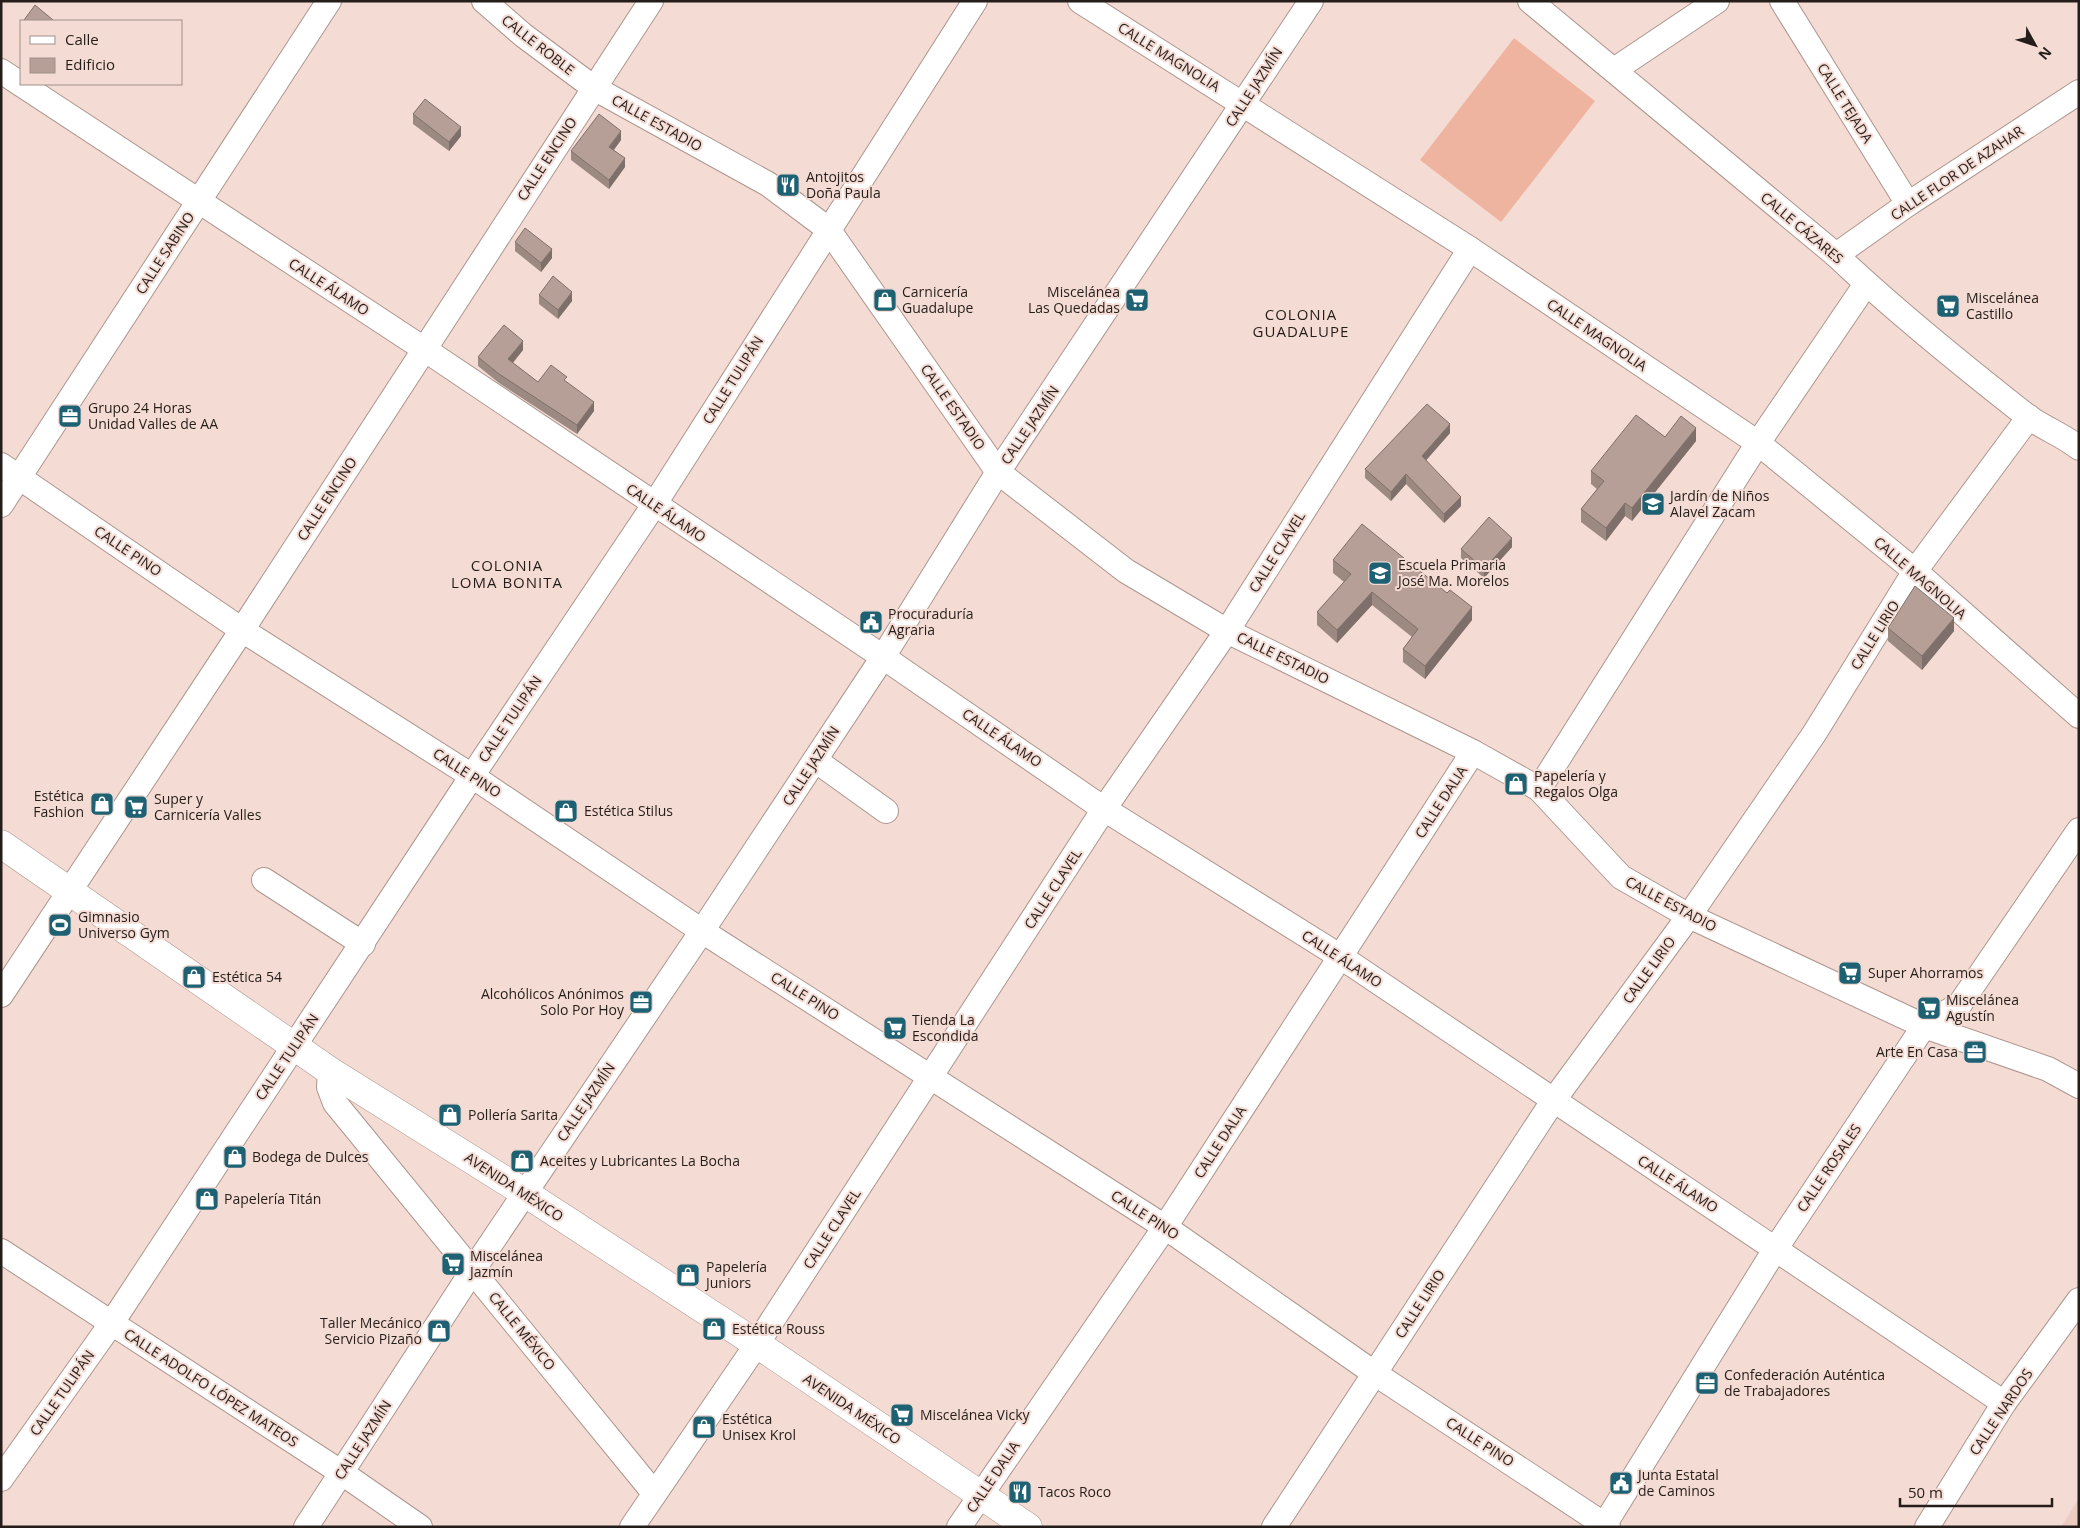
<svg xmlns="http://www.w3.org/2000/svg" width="2080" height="1528" viewBox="0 0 2080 1528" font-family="'Open Sans',sans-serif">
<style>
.built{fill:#edcdc2}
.garden{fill:#efb49f}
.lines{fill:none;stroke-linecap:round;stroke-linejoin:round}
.minor-casing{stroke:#ac968e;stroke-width:26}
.tertiary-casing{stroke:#ac968e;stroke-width:29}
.minor{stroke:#fff;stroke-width:24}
.tertiary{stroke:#fff;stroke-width:28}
.wall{fill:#9c8982}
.shaded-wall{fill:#7f6f6a}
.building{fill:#b59f97;stroke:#7f6f6a}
.labels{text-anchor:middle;stroke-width:4;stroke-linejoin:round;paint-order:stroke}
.street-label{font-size:14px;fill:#251d1a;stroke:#f4dcd4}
.poi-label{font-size:14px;fill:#251d1a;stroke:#f4dcd4;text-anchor:start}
.neighbourhood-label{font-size:15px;letter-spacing:1px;fill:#251d1a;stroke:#f4dcd4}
</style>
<rect width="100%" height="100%" fill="#f4dcd4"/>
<path class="built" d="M2079,1498V1527H2061Z"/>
<path class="garden" d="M1514,38L1595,101L1501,222L1420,160Z"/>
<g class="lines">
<g class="minor-casing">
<g id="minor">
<path d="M484,1L523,35L594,88L768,184L828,229L998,472L1126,571L1227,631L1473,752L1539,789L1621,877L1689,916L1924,1026L2048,1069L2079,1086"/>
<path d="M1080,1L1470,249L1758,443L1915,571L2079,716"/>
<path d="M1530,1L1836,255C1896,312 1962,365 2027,416C2043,428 2063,435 2079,448"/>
<path d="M1782,1L1908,204"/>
<path d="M1614,70L1717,1"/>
<path d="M1,71L424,349L883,657L1104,809L1341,957L2004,1403"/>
<path d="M1836,255L1908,204L2079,92"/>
<path d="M1,465L242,630L472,776L702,931L1165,1227L1374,1373L1608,1527"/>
<path d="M1,505L329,1"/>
<path d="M815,760L886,811"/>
<path d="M1539,789L1758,443L1866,284"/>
<path d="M264,880L363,944"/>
<path d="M1,995L242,630L651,1"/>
<path d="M330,1071L329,1087L335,1103L654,1493"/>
<path d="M1,1251L342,1473L420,1527"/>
<path d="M1,1479L111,1324L472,776L654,505L975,1"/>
<path d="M306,1527L473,1270L702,931L883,657L998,472L1311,1"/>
<path d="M632,1527L757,1344L1104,809L1227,631L1470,249"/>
<path d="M959,1527L1165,1227L1473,752"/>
<path d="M1274,1527L1553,1101L1689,916L1814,734L1915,571L2029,417"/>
<path d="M1603,1527L1776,1248L1924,1026L1960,1004L2079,830"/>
<path d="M1927,1527L2004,1403L2079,1300"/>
</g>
</g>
<g class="tertiary-casing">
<path id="tertiary" d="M1,844L330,1071L525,1193L757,1344L1028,1527"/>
</g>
<use href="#minor" class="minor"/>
<use href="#tertiary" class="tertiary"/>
</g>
<g class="wall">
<path d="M413,114L461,136L449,151L413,124Z"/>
<path d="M621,140L614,150L625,167L609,189L571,160V151Z"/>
<path d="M515,242L552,258L541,272L515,251Z"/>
<path d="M539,295L572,301L558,319L539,304Z"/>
<path d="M523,350L513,363L538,382L567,383L594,411L577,434L499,383L478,366V357Z"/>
<path d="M1450,433L1426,460L1461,506L1444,523L1406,484L1391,501L1365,478V469Z"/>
<path d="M1665,437L1696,441L1632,521L1625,516L1606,541L1581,522V509L1597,489L1591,484V471Z"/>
<path d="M1512,547L1484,578L1461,558V549Z"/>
<path d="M1333,560L1472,620L1425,679L1403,662V649L1412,637L1372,605L1337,643L1317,625V612L1344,582L1333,573Z"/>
<path d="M1888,628L1954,631L1922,670L1888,641Z"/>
</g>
<g class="shaded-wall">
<path d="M461,127V136L449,151V142Z"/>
<path d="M621,131V140L609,156V147Z"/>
<path d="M625,158V167L609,189V180Z"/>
<path d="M552,249V258L541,272V263Z"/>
<path d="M572,292V301L558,319V310Z"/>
<path d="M523,341V350L508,368V359Z"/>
<path d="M594,402V411L577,434V425Z"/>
<path d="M1450,424V433L1422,465V456Z"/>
<path d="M1696,428V441L1632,521V508Z"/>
<path d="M1406,474V484L1391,501V492Z"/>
<path d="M1461,497V506L1444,523V514Z"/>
<path d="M1625,503V516L1606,541V528Z"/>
<path d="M1512,538V547L1484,578V569Z"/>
<path d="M1372,592V605L1337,643V630Z"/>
<path d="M1472,607V620L1425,679V666Z"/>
<path d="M1954,618V631L1922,670V656Z"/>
</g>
<g class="building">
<path d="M35,5L53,20V21H25L24,20Z"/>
<path d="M425,99L461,127L449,142L413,114Z"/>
<path d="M599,114L621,131L609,147L625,158L609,180L571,151Z"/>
<path d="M525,228L552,249L541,263L515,242Z"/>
<path d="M553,276L572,292L558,310L539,295Z"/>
<path d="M504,325L523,341L508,359L538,382L551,365L567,377L564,380L594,402L577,425L499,374L478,357Z"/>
<path d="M1427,404L1450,424L1422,456L1461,497L1444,514L1406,474L1391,492L1365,469Z"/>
<path d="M1636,415L1665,437L1681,416L1696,428L1632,508L1625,503L1606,528L1581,509L1604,481L1591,471Z"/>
<path d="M1489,517L1512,538L1484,569L1461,549Z"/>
<path d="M1362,524L1447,593L1450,590L1472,607L1425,666L1403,649L1418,629L1372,592L1337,630L1317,612L1351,574L1333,560Z"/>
<path d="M1915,586L1954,618L1922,656L1888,628Z"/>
</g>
<defs>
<g id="restaurant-square" transform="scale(1.25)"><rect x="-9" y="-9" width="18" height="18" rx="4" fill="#1d6173" stroke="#f4dcd4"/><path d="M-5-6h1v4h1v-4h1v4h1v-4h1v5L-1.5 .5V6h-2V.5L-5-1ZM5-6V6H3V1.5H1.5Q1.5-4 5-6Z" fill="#fff"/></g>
<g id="shop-square" transform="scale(1.25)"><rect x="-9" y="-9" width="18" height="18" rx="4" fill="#1d6173" stroke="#f4dcd4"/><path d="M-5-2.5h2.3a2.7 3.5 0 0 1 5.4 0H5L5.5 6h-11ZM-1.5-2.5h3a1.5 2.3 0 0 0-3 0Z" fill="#fff"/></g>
<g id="supermarket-square" transform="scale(1.25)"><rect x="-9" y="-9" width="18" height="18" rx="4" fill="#1d6173" stroke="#f4dcd4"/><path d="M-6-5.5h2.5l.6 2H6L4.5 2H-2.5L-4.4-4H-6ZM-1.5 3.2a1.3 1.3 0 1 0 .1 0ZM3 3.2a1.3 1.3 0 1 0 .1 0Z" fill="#fff"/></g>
<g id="office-square" transform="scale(1.25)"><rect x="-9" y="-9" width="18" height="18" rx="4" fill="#1d6173" stroke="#f4dcd4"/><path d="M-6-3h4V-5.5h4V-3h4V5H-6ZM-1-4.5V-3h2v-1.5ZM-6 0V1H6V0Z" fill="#fff"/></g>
<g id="school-square" transform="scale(1.25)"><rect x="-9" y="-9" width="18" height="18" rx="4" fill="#1d6173" stroke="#f4dcd4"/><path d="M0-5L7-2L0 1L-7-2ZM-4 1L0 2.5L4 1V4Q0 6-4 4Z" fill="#fff"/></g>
<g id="civic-square" transform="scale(1.25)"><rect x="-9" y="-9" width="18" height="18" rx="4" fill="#1d6173" stroke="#f4dcd4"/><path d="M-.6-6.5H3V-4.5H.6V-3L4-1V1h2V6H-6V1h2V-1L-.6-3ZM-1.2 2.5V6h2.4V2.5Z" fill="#fff"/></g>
<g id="stadium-square" transform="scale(1.25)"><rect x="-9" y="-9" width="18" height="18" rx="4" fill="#1d6173" stroke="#f4dcd4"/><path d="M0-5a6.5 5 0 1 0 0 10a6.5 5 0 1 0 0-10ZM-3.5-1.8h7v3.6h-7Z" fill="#fff"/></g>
</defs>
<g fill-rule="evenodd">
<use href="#restaurant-square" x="788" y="185"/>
<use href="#shop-square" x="885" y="300"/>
<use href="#supermarket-square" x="1137" y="300"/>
<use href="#supermarket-square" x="1948" y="306"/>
<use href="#office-square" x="70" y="416"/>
<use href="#school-square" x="1653" y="504"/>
<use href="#school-square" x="1380" y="573"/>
<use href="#civic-square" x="871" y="622"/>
<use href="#shop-square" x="1516" y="784"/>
<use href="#shop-square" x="102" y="804"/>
<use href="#supermarket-square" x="136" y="807"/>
<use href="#shop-square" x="566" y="811"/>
<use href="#stadium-square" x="60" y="925"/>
<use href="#supermarket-square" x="1850" y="973"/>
<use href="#shop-square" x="194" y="977"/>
<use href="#office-square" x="641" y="1002"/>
<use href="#supermarket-square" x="1929" y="1008"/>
<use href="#supermarket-square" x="895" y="1028"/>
<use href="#office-square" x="1975" y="1052"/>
<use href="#shop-square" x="450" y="1115"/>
<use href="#shop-square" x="235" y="1157"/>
<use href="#shop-square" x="522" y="1161"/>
<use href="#shop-square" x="207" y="1199"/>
<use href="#supermarket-square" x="453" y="1264"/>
<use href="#shop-square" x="688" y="1275"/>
<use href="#shop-square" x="714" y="1329"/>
<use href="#shop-square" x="439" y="1331"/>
<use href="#office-square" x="1707" y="1383"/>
<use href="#supermarket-square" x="902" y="1415"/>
<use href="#shop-square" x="704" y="1427"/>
<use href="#civic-square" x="1621" y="1483"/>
<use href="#restaurant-square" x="1020" y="1492"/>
</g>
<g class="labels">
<g class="street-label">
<text transform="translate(538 45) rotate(38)" y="5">CALLE ROBLE</text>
<text transform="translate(1169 57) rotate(32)" y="5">CALLE MAGNOLIA</text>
<text transform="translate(1254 87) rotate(-57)" y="5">CALLE JAZMÍN</text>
<text transform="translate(1845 103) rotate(58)" y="5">CALLE TEJADA</text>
<text transform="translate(657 123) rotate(29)" y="5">CALLE ESTADIO</text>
<text transform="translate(547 159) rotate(-57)" y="5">CALLE ENCINO</text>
<text transform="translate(1957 173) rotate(-34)" y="5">CALLE FLOR DE AZAHAR</text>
<text transform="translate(1802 228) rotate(40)" y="5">CALLE CÁZARES</text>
<text transform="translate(165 253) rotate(-57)" y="5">CALLE SABINO</text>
<text transform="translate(329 287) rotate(33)" y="5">CALLE ÁLAMO</text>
<text transform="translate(1597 335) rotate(34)" y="5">CALLE MAGNOLIA</text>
<text transform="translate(733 380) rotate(-58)" y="5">CALLE TULIPÁN</text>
<text transform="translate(953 407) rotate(55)" y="5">CALLE ESTADIO</text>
<text transform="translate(1030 425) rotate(-56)" y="5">CALLE JAZMÍN</text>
<text transform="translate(327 499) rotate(-57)" y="5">CALLE ENCINO</text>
<text transform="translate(666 513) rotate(34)" y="5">CALLE ÁLAMO</text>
<text transform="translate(128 551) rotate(34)" y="5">CALLE PINO</text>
<text transform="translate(1277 552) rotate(-58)" y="5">CALLE CLAVEL</text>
<text transform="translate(1920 578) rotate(41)" y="5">CALLE MAGNOLIA</text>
<text transform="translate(1875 635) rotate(-58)" y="5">CALLE LIRIO</text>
<text transform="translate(1283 658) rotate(26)" y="5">CALLE ESTADIO</text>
<text transform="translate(510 719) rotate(-56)" y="5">CALLE TULIPÁN</text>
<text transform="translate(1002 738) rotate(34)" y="5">CALLE ÁLAMO</text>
<text transform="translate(811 766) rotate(-57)" y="5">CALLE JAZMÍN</text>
<text transform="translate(467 773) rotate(33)" y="5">CALLE PINO</text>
<text transform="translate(1441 802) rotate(-57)" y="5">CALLE DALIA</text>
<text transform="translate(1053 889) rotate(-57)" y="5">CALLE CLAVEL</text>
<text transform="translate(1671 904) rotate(28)" y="5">CALLE ESTADIO</text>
<text transform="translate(1342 959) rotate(33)" y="5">CALLE ÁLAMO</text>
<text transform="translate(1649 970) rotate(-54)" y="5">CALLE LIRIO</text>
<text transform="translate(805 996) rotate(32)" y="5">CALLE PINO</text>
<text transform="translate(287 1057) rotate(-56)" y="5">CALLE TULIPÁN</text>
<text transform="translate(586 1102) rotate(-56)" y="5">CALLE JAZMÍN</text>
<text transform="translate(1220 1142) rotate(-57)" y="5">CALLE DALIA</text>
<text transform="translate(1829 1168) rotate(-56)" y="5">CALLE ROSALES</text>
<text transform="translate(1678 1184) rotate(33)" y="5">CALLE ÁLAMO</text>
<text transform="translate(514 1187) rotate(33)" y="5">AVENIDA MÉXICO</text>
<text transform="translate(1145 1215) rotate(33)" y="5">CALLE PINO</text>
<text transform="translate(832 1229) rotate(-57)" y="5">CALLE CLAVEL</text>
<text transform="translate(1420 1304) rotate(-57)" y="5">CALLE LIRIO</text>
<text transform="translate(522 1331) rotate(51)" y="5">CALLE MÉXICO</text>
<text transform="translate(211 1388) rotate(33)" y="5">CALLE ADOLFO LÓPEZ MATEOS</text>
<text transform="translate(62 1393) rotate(-55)" y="5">CALLE TULIPÁN</text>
<text transform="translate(852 1409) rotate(34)" y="5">AVENIDA MÉXICO</text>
<text transform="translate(2001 1412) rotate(-56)" y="5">CALLE NARDOS</text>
<text transform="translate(363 1440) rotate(-57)" y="5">CALLE JAZMÍN</text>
<text transform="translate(1480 1442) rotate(33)" y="5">CALLE PINO</text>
<text transform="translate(993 1477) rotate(-56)" y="5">CALLE DALIA</text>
</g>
<g class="poi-label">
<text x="806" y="182">Antojitos<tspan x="806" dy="16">Doña Paula</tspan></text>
<text x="902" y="297">Carnicería<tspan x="902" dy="16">Guadalupe</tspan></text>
<text x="1120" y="297" text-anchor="end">Miscelánea<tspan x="1120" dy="16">Las Quedadas</tspan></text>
<text x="1966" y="303">Miscelánea<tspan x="1966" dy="16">Castillo</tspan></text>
<text x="88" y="413">Grupo 24 Horas<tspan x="88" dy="16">Unidad Valles de AA</tspan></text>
<text x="1670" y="501">Jardín de Niños<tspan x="1670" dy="16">Alavel Zacam</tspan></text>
<text x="1398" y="570">Escuela Primaria<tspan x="1398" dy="16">José Ma. Morelos</tspan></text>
<text x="888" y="619">Procuraduría<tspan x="888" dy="16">Agraria</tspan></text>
<text x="1534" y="781">Papelería y<tspan x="1534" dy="16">Regalos Olga</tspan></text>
<text x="84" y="801" text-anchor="end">Estética<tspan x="84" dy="16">Fashion</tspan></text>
<text x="154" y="804">Super y<tspan x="154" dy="16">Carnicería Valles</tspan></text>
<text x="584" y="816">Estética Stilus</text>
<text x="78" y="922">Gimnasio<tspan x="78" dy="16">Universo Gym</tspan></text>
<text x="1868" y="978">Super Ahorramos</text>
<text x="212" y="982">Estética 54</text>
<text x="624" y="999" text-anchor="end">Alcohólicos Anónimos<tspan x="624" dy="16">Solo Por Hoy</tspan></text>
<text x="1946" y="1005">Miscelánea<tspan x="1946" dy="16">Agustín</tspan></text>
<text x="912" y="1025">Tienda La<tspan x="912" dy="16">Escondida</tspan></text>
<text x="1958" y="1057" text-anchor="end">Arte En Casa</text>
<text x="468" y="1120">Pollería Sarita</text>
<text x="252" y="1162">Bodega de Dulces</text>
<text x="540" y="1166">Aceites y Lubricantes La Bocha</text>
<text x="224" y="1204">Papelería Titán</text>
<text x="470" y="1261">Miscelánea<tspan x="470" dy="16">Jazmín</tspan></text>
<text x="706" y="1272">Papelería<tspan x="706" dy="16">Juniors</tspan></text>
<text x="422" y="1328" text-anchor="end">Taller Mecánico<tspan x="422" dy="16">Servicio Pizaño</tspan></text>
<text x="732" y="1334">Estética Rouss</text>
<text x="1724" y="1380">Confederación Auténtica<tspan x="1724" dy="16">de Trabajadores</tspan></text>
<text x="920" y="1420">Miscelánea Vicky</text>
<text x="722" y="1424">Estética<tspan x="722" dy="16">Unisex Krol</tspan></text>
<text x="1638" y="1480">Junta Estatal<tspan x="1638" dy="16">de Caminos</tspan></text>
<text x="1038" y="1497">Tacos Roco</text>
</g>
<g class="neighbourhood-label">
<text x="1301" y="320">COLONIA<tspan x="1301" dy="17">GUADALUPE</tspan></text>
<text x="507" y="571">COLONIA<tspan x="507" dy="17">LOMA BONITA</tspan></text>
</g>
</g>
<rect width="2080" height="1528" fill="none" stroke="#251d1a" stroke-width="5"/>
<rect x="20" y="20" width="162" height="65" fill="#f4dcd4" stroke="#a1908a"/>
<rect x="30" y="36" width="25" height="8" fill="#ffffff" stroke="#a1908a"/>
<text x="65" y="45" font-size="15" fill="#251d1a">Calle</text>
<rect x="30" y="58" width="25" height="15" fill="#b59f97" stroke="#a1908a"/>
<text x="65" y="70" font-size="15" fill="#251d1a">Edificio</text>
<g transform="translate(2035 45) rotate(130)" stroke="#f4dcd4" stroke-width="4" paint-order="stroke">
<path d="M0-4L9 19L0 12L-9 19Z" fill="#251d1a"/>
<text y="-8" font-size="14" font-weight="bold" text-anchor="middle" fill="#251d1a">N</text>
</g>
<path d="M1900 1498v8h152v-8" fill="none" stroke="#251d1a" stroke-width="2.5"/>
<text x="1908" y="1498" font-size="15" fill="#251d1a" stroke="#f4dcd4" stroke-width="4" paint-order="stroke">50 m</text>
</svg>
